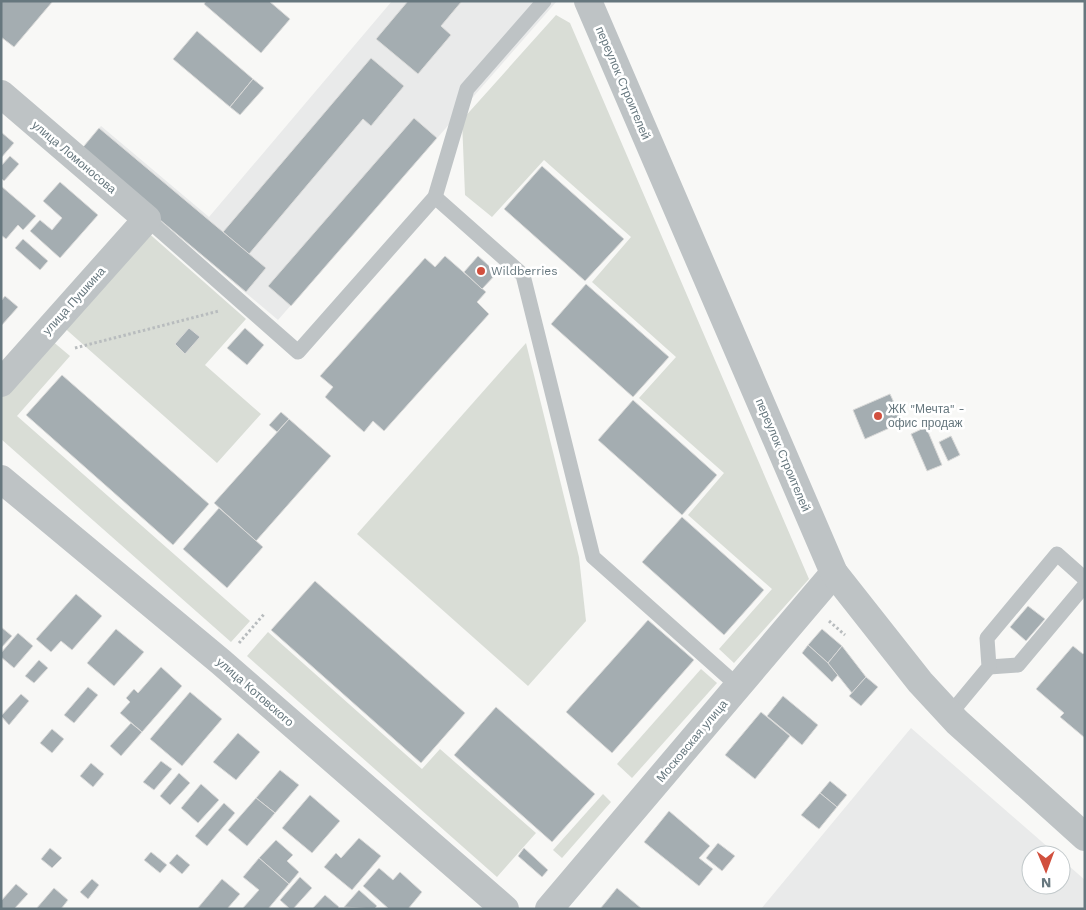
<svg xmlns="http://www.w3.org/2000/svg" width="1086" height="910" viewBox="0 0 1086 910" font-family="'Work Sans',sans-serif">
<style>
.built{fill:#e9eaea}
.green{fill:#d9ddd6}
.building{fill:#a4adb1;stroke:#dadad9}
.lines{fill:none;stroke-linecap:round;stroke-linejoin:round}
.path{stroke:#b8bcbe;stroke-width:3;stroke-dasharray:2.5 2.5;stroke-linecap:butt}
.service{stroke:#bec3c5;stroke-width:15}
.minor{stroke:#bec3c5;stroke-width:28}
.tertiary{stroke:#bec3c5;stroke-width:28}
.poi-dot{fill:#d1503e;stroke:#fff;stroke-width:2}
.labels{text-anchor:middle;stroke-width:5;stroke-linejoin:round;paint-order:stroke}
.street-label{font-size:12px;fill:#66777e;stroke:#fff}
.poi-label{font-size:12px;fill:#66777e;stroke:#fff;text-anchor:start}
</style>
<rect width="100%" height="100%" fill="#f8f8f6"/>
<g class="built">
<path d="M392,1H557L278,320L79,152L101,126L209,217Z"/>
<path d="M911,728L1057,855H1031V885H1061V859L1085,880V909H761Z"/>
</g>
<g class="green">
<path d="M556,15L570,23L809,579L734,663L719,649L772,589L688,515L724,473L639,398L676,357L592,282L631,237L544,160L492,217L465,195L462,120Z"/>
<path d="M145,230L246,319L205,365L261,414L217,463L60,324Z"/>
<path d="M51,340L70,356L17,416L250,621L231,642L1,439V396Z"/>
<path d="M526,343L579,557L586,621L528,686L357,534Z"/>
<path d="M268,632L422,769L440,749L536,833L497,877L247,656Z"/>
<path d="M701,669L717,683L632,778L617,764Z"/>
<path d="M603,794L611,802L562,858L553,850Z"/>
</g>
<g class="building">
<path d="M1,1H53L14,47L1,37Z"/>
<path d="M206,1H269L290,19L261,53L204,4Z"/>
<path d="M408,1H462L441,26L451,35L418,74L376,39Z"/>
<path d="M197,31L253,79L230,107L173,59Z"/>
<path d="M371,58L404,86L371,126L363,119L249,254L223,232Z"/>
<path d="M253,79L264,88L240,115L230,107Z"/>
<path d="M414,118L437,138L291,306L268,286Z"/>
<path d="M99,128L266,268L246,292L79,152Z"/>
<path d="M1,132L14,143L1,158Z"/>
<path d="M10,156L19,164L4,181L1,178V166Z"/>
<path d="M542,166L624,239L585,281L504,209Z"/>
<path d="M60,182L98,215L60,258L30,231L40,220L52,230L62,218L43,201Z"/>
<path d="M1,186L36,216L23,230L18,225L6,239L1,235Z"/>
<path d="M23,239L48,261L40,270L15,248Z"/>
<path d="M445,256L486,292L477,302L489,314L384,431L373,421L364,432L325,397L333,387L320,376L425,258L435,267Z"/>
<path d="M478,256L497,273L482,289L464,272Z"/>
<path d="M586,284L669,357L633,397L551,324Z"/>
<path d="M5,296L18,307L1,326V301Z"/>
<path d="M189,328L200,337L185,354L175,344Z"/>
<path d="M245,328L264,345L247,365L227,348Z"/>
<path d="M62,375L209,504L173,545L26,415Z"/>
<path d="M890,394L903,422L865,439L853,410Z"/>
<path d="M633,400L717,475L682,515L598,440Z"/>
<path d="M281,412L289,419L277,432L269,425Z"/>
<path d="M289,419L331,456L256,541L214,503Z"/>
<path d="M926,427L942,465L927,471L911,434Z"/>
<path d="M951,436L960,455L948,461L939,442Z"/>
<path d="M219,508L263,547L227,588L183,549Z"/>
<path d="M682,517L764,590L724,635L642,562Z"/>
<path d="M315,581L465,713L421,763L271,630Z"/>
<path d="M76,594L102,616L72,650L61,641L51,652L36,639Z"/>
<path d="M1028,606L1045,619L1026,641L1010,627Z"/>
<path d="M648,620L694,660L612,753L566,712Z"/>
<path d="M1,627L12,636L1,648Z"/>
<path d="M116,629L144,652L114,686L87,663Z"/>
<path d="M822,629L842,646L828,663L808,645Z"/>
<path d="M18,633L33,646L14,668L1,657V653Z"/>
<path d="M808,645L828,663L838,675L832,682L802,653Z"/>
<path d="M842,646L866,677L852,693L828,663Z"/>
<path d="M1073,646L1083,654L1085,652V738L1060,717L1064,713L1036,689Z"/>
<path d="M39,660L48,668L34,683L25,676Z"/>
<path d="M161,667L182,686L142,732L120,713L130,702L126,698L134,689L138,693Z"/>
<path d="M866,677L878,687L861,706L849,696Z"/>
<path d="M88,687L98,695L74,723L64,715Z"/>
<path d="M190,692L222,719L182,766L150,739Z"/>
<path d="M21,694L29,701L9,725L1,716Z"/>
<path d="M783,696L818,725L802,745L767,716Z"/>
<path d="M496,707L595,794L552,842L454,755Z"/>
<path d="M761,712L790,736L755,779L725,755Z"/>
<path d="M131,723L142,732L121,756L110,746Z"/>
<path d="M52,729L64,739L52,753L40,743Z"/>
<path d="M238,733L260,752L236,780L213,762Z"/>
<path d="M161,761L172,769L154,790L143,782Z"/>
<path d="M91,763L104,774L93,787L80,776Z"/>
<path d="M280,770L299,785L275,813L256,798Z"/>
<path d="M179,773L190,783L170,805L160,796Z"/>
<path d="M830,781L847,795L837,807L820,793Z"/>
<path d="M201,784L219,800L198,823L181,808Z"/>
<path d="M820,793L837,807L819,829L801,815Z"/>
<path d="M310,795L340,821L312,853L282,828Z"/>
<path d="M256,798L275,813L247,846L228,830Z"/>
<path d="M224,803L235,813L207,846L195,836Z"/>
<path d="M669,811L710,846L699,858L713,869L699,886L644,842Z"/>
<path d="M359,838L381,856L352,890L324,867L336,853L341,858Z"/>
<path d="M276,840L293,855L287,861L299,872L289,884L259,858Z"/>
<path d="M718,843L735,856L722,871L706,858Z"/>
<path d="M50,848L62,858L52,868L41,859Z"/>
<path d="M524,848L548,870L542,877L518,856Z"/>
<path d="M151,852L167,865L160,873L144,860Z"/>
<path d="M177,854L190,865L182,874L169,863Z"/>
<path d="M259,858L289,884L268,909H242L259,890L243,877Z"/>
<path d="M379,868L393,880L400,872L422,892L408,909H389L363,886Z"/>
<path d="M300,877L312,888L293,909H290L280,900Z"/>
<path d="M92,879L99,885L88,899L80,892Z"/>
<path d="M222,879L240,894L227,909H197Z"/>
<path d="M16,884L28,894L14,909H1V901Z"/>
<path d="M54,888L68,900L61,909H36Z"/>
<path d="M617,888L642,909H600Z"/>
<path d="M359,890L377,906L374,909L344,907Z"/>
<path d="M325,895L339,907L337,909H312Z"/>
</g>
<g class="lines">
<g class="path">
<path d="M75,348L219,311"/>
<path d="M829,621L845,635"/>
<path d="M239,643L265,613"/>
</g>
<g class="service">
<path d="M435,197L523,275L593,557L738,686"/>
<path d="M147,219L298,352L435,197L467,89L544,1"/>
<path d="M989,667L1018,665L1085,585"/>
<path d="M950,714L989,667L987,638L1057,554L1085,579"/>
</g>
<g class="minor">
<path d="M1,94L147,219L1,383"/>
<path d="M1,479L221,662L505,909"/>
<path d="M549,909L834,573"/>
</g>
<path class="tertiary" d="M588,1L834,573L920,682L957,722L1085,837"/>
</g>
<g class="poi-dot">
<circle cx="481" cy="271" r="5"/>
<circle cx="878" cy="416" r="5"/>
</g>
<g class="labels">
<g class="street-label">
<text transform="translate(623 83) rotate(67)" y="4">переулок Строителей</text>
<text transform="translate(74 157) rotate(40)" y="4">улица Ломоносова</text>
<text transform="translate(74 301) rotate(-48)" y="4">улица Пушкина</text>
<text transform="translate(783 455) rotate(67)" y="4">переулок Строителей</text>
<text transform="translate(255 692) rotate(41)" y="4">улица Котовского</text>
<text transform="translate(692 741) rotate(-50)" y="4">Московская улица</text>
</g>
<g class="poi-label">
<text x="491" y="275">Wildberries</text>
<text x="888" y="413">ЖК "Мечта" -<tspan x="888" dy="14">офис продаж</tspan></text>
</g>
</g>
<rect width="1086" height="910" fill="none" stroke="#66777e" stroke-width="5"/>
<g transform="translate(1046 870) rotate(179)"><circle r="24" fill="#ffffff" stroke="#c2c9cb"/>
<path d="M0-4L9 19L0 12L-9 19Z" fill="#d1503e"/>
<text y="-8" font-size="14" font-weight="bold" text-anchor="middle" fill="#66777e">N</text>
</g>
</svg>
